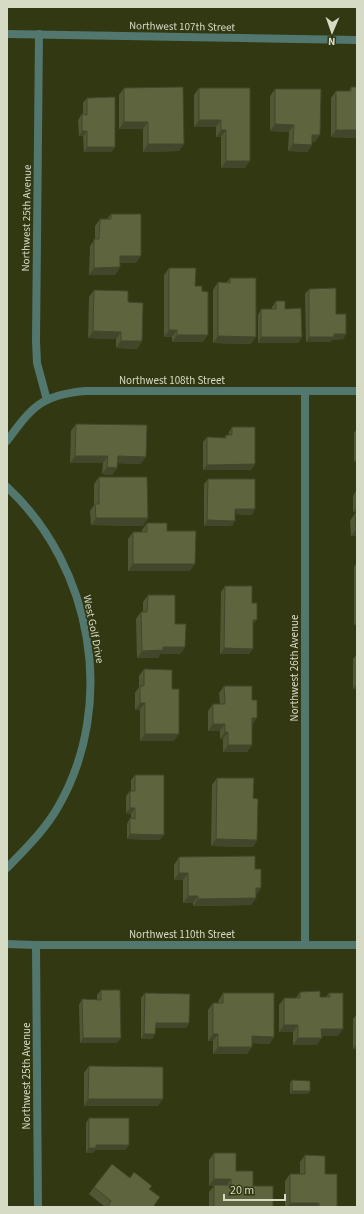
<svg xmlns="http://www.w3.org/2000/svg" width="364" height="1214" viewBox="0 0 364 1214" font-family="'Source Sans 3',sans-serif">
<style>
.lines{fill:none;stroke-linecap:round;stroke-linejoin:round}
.minor{stroke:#52776e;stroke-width:8}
.wall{fill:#515735}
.shaded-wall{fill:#42472b}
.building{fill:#5e653e;stroke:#42472b}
.labels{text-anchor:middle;stroke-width:4;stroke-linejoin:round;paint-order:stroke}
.street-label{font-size:11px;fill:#d6dbc5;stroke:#323812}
</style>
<rect width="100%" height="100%" fill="#323812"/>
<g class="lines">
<g class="minor">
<path d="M7,34L357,40"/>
<path d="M39,34L36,341L37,363L47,400"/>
<path d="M7,441C32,407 41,395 85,391H357"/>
<path d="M7,487C93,567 117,705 58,807C45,830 25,849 7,868"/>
<path d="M7,944L36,945H357"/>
<path d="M36,945L38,1207"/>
<path d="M305,945V391"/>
</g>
</g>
<g class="wall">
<path d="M351,87H357V138L331,137V98L336,91H349Z"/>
<path d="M124,88L184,144L179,151L143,152V129H119V95Z"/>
<path d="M199,88H250L245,168H221V137H216V127H194V95Z"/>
<path d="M275,89L320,135L315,142H312V145L307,152L288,151L289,132L270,131V96Z"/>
<path d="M87,98L115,147L111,152H84L83,136H79L78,120L82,114H83V103Z"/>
<path d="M111,214L136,263H120V267L115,275H89L90,246L95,239V226L100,219H107Z"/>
<path d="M169,268L195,286L202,291L203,342H172V337H164V275Z"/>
<path d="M230,278L251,344L213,343V290L218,282H227Z"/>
<path d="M309,289L336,314L346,334L343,339L332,340L330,342H306L305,294Z"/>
<path d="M94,290L128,302L142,341L137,349L116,348V339L88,338L89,297Z"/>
<path d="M357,296V344L356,298Z"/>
<path d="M276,301L285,309L302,337L298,343H258V315L261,309H272V307Z"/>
<path d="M76,424L141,464L117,463V468L112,475L102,474L103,463H70L71,431Z"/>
<path d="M232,427L255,464L251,470H203V442L207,437L224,438L226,435H229V432Z"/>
<path d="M357,428V462H354V433Z"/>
<path d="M99,477L143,526L91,525L90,511L94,505V484Z"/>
<path d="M208,479L252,515L235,514L232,526H204V484Z"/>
<path d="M357,489V551V536H351L350,521L355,513H356V512H353V496Z"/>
<path d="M147,523L190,571H128V539L133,532H142V530Z"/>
<path d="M357,562V625H354V567Z"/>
<path d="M225,586L253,625L249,654H220L221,592Z"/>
<path d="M148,595L175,624L185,647L180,654H160L158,658H137L136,619L141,612H143V602Z"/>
<path d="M357,654V689H353V659Z"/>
<path d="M144,669L172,689L174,741H140V710H135V693L139,687V676Z"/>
<path d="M224,686L252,725V745L247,752H223V739H220V731H208V711L213,704H220L219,693Z"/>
<path d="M135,775L160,840L127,839V824L130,818L131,819V814L126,813V796L130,791H131V780Z"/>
<path d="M217,778L253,798L257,840L253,847L211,846L212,785Z"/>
<path d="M179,857L255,869L261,888L256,895V898L251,905L193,906V903H183V880H174V865Z"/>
<path d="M101,990L117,1043H80L79,1005L82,999L97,1000V995Z"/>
<path d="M300,992L320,997H326L329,993L338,1036H322L317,1045H293V1032H279V1005L284,998H296Z"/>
<path d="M145,993L189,1023L186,1028H156L155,1034L152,1039H141V998Z"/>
<path d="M223,993L274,1037L269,1044L252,1043L247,1054H213V1041H208V1010L213,1003H218L219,1000Z"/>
<path d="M357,1014V1049H353V1019Z"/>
<path d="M89,1066L158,1106H84V1073Z"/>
<path d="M292,1080L310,1091L308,1094H290V1083Z"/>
<path d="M89,1118L129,1145L125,1150H95L92,1153H86V1123Z"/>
<path d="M214,1153L236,1171L253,1186L273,1207H209V1192L214,1186H209V1160Z"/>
<path d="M305,1155L325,1174L337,1207H285V1181L290,1174H300V1162Z"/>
<path d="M130,1178L149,1189L153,1207H105L89,1194L94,1187Z"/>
</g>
<g class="shaded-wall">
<path d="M199,120H221L216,127H194Z"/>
<path d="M124,122H148L143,129H119Z"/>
<path d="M275,124L294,125L289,132L270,131Z"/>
<path d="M221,130H226L221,137H216Z"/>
<path d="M336,130H357V138L331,137Z"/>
<path d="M82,131H87L83,136H79Z"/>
<path d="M312,135H320L315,142H307Z"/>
<path d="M148,144H184L179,151L143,152Z"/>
<path d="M293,144L312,145L307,152L288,151Z"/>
<path d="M87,147H115L111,152H84Z"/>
<path d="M226,161H250L245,168H221Z"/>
<path d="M120,256H141L136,263H115Z"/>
<path d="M120,267L115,275H89L94,268Z"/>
<path d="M169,330H177L172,337H164Z"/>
<path d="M93,331L121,332L116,339L88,338Z"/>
<path d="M334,334H346L343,339L332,340L330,342H306L309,337Z"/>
<path d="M177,335H208L203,342H172Z"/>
<path d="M218,336L256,337L251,344L213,343Z"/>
<path d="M261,337H302L298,343H258Z"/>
<path d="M121,341H142L137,349L116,348Z"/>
<path d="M75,456H108L103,463H70Z"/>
<path d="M118,456L146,457L141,464L113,463Z"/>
<path d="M357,457V462H354Z"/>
<path d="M255,464L251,470H203L207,465Z"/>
<path d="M107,467L117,468L112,475L102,474Z"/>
<path d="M357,506V511L356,512H353Z"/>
<path d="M235,509H255L252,515L232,514Z"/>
<path d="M96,518H148L143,526L91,525Z"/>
<path d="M207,520L235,521L232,526H204Z"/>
<path d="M356,529H357V536H351Z"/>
<path d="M133,564H195L190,571H128Z"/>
<path d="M253,620H257L253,625H249Z"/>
<path d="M357,621V625H354Z"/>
<path d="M163,647H185L180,654H160L158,658H137L142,651Z"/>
<path d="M224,648L253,649L249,654H220Z"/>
<path d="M357,683V689H353Z"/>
<path d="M140,703H145L140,710H135Z"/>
<path d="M252,718H257L252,725Z"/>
<path d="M213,724H225L220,731H208Z"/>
<path d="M225,732H228L223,739H220Z"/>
<path d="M145,734H179L174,741H140Z"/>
<path d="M228,745H252L247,752H223Z"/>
<path d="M130,808H135L131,814L126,813Z"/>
<path d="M130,834L164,835L160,840L127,839Z"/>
<path d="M216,839L257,840L253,847L211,846Z"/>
<path d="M179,873H188L183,880H174Z"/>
<path d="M256,888H261L256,895Z"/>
<path d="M188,896H198L193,903H183Z"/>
<path d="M256,898L251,905L193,906L198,899Z"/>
<path d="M156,1023H189L186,1028H152Z"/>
<path d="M284,1025H298L293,1032H279Z"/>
<path d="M321,1029H343L338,1036H316Z"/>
<path d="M144,1034H155L152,1039H141Z"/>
<path d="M213,1034H218L213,1041H208Z"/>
<path d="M252,1036L274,1037L269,1044L247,1043Z"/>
<path d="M83,1038H121L117,1043H80Z"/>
<path d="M298,1038H322L317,1045H293Z"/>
<path d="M357,1043V1049H353Z"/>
<path d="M218,1047H252L247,1054H213Z"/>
<path d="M292,1091H310L308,1094H290Z"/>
<path d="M88,1099H163L158,1106H84Z"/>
<path d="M96,1145H129L125,1150H95L92,1153H86L89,1148Z"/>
<path d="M214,1179H231L226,1186H209Z"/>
<path d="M290,1203H319L316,1207H287Z"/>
</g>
<g class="building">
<path d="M183,87L184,144H148V122H124V88Z"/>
<path d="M351,87H357V130H336V91H351Z"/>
<path d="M199,88H250V161H226V130H221V120H199Z"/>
<path d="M275,89H321L320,135H312V145L293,144L294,125L275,124Z"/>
<path d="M115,97V147H87V131H82V114L87,115V98Z"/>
<path d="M111,214H141V256H120V267L94,268V239H99L100,219H111Z"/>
<path d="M169,268H196L195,286H202V291L208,292V335H177V330H169Z"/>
<path d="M230,278H256V337L218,336V282L230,283Z"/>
<path d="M336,288V314H346V334H334V337H309V289Z"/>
<path d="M94,290L128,291V302L143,303L142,341H121V332L93,331Z"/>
<path d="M276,301H285V309L301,308L302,337H261V309H276Z"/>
<path d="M76,424L147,425L146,457L118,456L117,468L107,467L108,456H75Z"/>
<path d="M232,427H255V464L207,465V437L226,438V435H232Z"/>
<path d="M99,477H147L148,518H96L95,504H99Z"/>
<path d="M208,479H255V509H235V521L207,520Z"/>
<path d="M355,513H357V529H356Z"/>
<path d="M147,523H167V531H196L195,564H133V532H147Z"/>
<path d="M225,586H252V603H257V620H253V649L224,648Z"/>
<path d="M148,595H175V624H186L185,647H163V650L142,651L141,612H147Z"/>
<path d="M144,669L172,670V689H179V734H145V703H140V686H144Z"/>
<path d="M224,686H252V700H257V718H252V745H228V732H225V724H213V704H225Z"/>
<path d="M135,775H164V835L130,834V818L135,819V808H130V791H135Z"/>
<path d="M217,778H254L253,798L258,799L257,840L216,839Z"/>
<path d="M255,856V869H261V888H256V898L198,899V896H188V873H179V857Z"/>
<path d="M101,990H120L121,1038H83L82,999L101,1000Z"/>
<path d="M320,991V997H330L329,993H343V1029H321L322,1038H298V1025H284V998H300V992Z"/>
<path d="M145,993L190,994L189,1023H156L155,1034H144Z"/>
<path d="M223,993H274V1037L252,1036V1047H218V1034H213V1003H223Z"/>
<path d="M89,1066L163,1067V1099H88Z"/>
<path d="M292,1080L310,1081V1091H292Z"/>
<path d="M89,1118H129V1145H96V1148H89Z"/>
<path d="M214,1153H236V1171H253V1186H273V1207H214V1185H231V1179H214Z"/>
<path d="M305,1155L325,1156V1174H337V1207H319V1203H290V1174H305Z"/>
<path d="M112,1164L130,1178L134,1172L152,1186L149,1189L160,1197L153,1207H109L108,1206L111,1201L94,1187Z"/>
</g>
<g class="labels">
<g class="street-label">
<text transform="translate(182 26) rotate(1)" y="4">Northwest 107th Street</text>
<text transform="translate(26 218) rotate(-89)" y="4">Northwest 25th Avenue</text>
<text x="172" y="384">Northwest 108th Street</text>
<text transform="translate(94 629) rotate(79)" y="4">West Golf Drive</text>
<text transform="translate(294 668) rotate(-90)" y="4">Northwest 26th Avenue</text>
<text x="182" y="938">Northwest 110th Street</text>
<text transform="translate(26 1076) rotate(-90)" y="4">Northwest 25th Avenue</text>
</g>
</g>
<rect width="364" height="1214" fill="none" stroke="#d6dbc5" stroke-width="16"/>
<g transform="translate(332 32) rotate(182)" stroke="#323812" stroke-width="3" paint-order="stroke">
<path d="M0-3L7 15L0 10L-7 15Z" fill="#d6dbc5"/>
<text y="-6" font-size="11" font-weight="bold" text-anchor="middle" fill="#d6dbc5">N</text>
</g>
<path d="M224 1194v6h61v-6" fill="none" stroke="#d6dbc5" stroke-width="2"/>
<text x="230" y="1194" font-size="12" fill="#d6dbc5" stroke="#323812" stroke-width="3" paint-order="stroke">20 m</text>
</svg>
